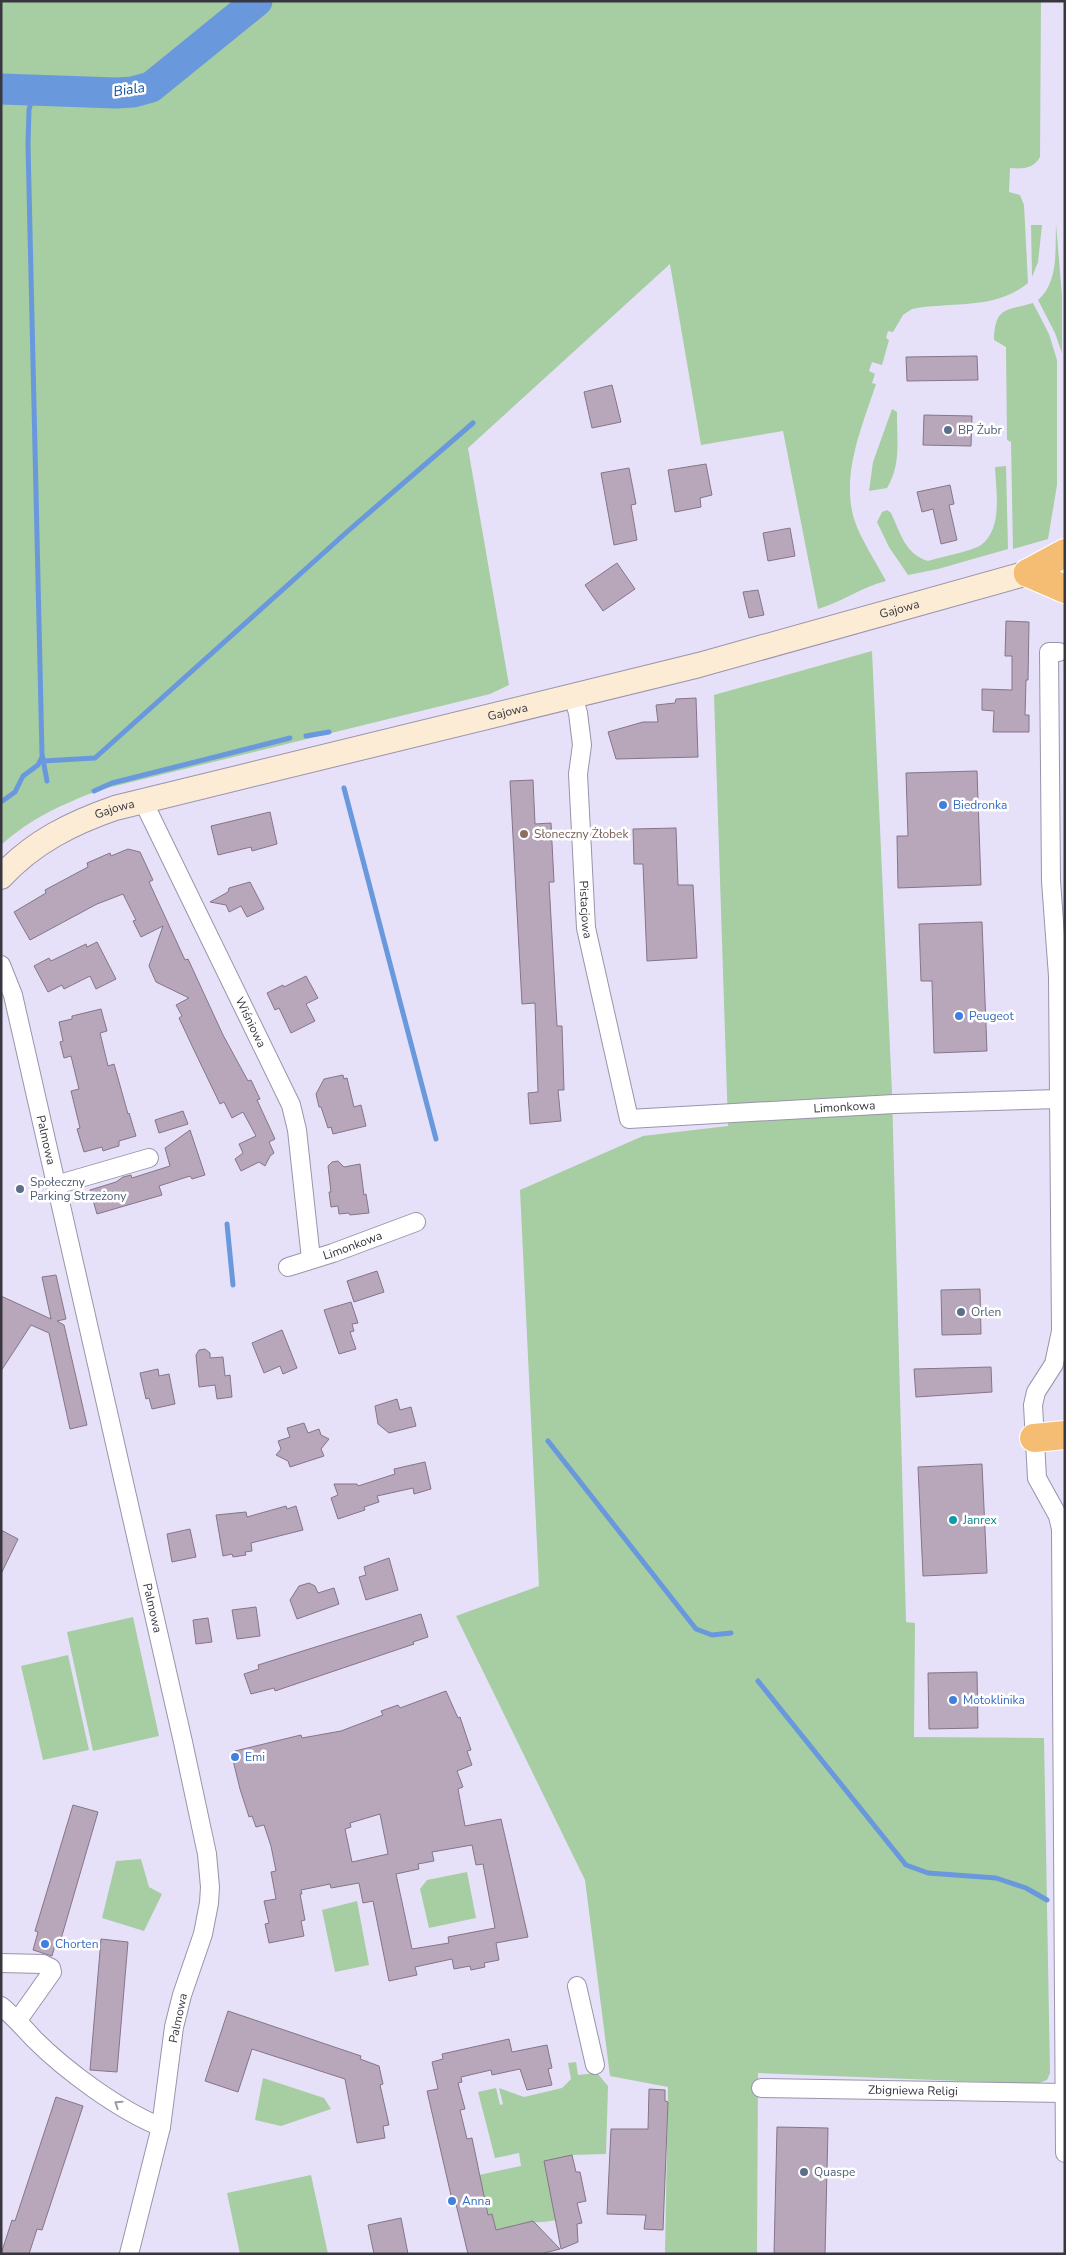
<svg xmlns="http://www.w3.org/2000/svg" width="1066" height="2255" viewBox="0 0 1066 2255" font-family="'Nunito Sans',sans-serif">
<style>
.green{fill:#a7cda2}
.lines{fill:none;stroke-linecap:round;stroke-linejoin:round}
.stream{stroke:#6999dc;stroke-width:5}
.river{stroke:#6999dc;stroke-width:31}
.building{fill:#b8a7bb;stroke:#857588;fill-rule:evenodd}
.street-casing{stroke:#9994aa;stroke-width:20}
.secondary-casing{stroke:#9994aa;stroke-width:26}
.highway-casing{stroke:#fff;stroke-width:30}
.street{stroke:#fff;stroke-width:18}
.secondary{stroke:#fcebd5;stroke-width:24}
.highway{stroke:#f5bc74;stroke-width:28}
.oneway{stroke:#9c9a9f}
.service-dot{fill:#5c6f8a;stroke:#fff;stroke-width:2}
.shop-dot{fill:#3f7fe0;stroke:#fff;stroke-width:2}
.education-dot{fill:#8d6e63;stroke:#fff;stroke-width:2}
.culture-dot{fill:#0f9aa8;stroke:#fff;stroke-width:2}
.labels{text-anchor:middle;stroke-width:5;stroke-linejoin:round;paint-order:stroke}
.service-label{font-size:12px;fill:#4e5e75;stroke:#fff;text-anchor:start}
.street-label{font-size:12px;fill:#38363f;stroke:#fff}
.shop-label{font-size:12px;fill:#366cbe;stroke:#fff;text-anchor:start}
.education-label{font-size:12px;fill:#785e54;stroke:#fff;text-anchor:start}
.culture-label{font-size:12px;fill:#0d838f;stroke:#fff;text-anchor:start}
.water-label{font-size:14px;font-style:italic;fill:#1352a1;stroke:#fff}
</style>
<rect width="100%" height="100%" fill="#e6e1f9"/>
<g class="green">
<path d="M1,1H1041L1040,157C1033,169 1023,169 1010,168L1009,192L1020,195L1024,205L1028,283C994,311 952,301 912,309L903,315L893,332L888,331L886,338L889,340L882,365L872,362L869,371L875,374L872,383L876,384C862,427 841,474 854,519C861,540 876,562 886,581C861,587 842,602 818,609L783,431L701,445L670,264L468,448L509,685L490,694L99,790C59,806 33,817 1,845Z"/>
<path d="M1056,224L1062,296V353L1055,333L1038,300C1059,282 1055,250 1056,224Z"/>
<path d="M1031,225H1042L1038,262L1032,277Z"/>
<path d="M1033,303L1049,334L1057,360V485L1048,539L1013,549L1011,442L1007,440L1006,347L994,340C995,307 1005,311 1033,303Z"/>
<path d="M892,409L897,412V416C897,442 901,465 887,488L869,491L873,462Z"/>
<path d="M1006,466L1008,549L938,569L908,575L889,547L877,522L882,512L887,510L891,513C901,534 905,554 928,561C940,557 973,551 981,545C1003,529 996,491 995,467Z"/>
<path d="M872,651L892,1093L906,1622L915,1623L914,1737L1044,1738L1050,2073L1047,2080L1036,2084L758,2073L757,2254H665L668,2087L610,2076L585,1880L456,1616L539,1586L520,1190L643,1136L728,1126L714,695Z"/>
<path d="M133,1617L159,1736L93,1751L67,1632Z"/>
<path d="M68,1655L89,1750L43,1760L21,1666Z"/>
<path d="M141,1859L149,1887L162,1894L144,1931L102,1918L116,1861Z"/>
<path d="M467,1872L476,1918L429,1928L420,1889L427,1880Z"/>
<path d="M357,1901L369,1965L335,1972L322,1910Z"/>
<path d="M576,2062L578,2075L597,2073L608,2086L606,2154L572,2155L556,2220C541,2223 529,2222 514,2225V2228L497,2233L492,2214L488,2215L479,2175L521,2166L519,2153L495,2158L478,2092L496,2088L500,2105L503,2104L499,2088L524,2097L562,2088L571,2079L568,2063Z"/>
<path d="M263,2078L324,2098L331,2109L281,2126L255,2120Z"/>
<path d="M311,2175L328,2254H240L227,2193Z"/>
</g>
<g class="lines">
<g class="stream">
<path d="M34,89L29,110L28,144L42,754L47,781"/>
<path d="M306,736L329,732"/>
<path d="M43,761L95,758L348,531L473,423"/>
<path d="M344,788L436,1139"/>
<path d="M94,791L112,783L290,738"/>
<path d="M1,802L15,792L23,776L38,765L42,757"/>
<path d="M227,1224L233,1285"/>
<path d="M548,1441L696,1629L712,1635L731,1633"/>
<path d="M758,1681L906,1865L928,1873L996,1878L1026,1888L1047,1900"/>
</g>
<path class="river" d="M1,89L116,93L133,92L151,87L257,1"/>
</g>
<g class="building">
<path d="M977,356L978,380L907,381L906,357Z"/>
<path d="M612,385L621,422L592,428L584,392Z"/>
<path d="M924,415L972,416L971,446L923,445Z"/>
<path d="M706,464L712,495L700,498L701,507L675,512L668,470Z"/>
<path d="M629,468L636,504L631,505L637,540L614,545L601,473Z"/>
<path d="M950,485L954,504L949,505L957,540L941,544L933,509L922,512L917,492Z"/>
<path d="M790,528L795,556L768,561L763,533Z"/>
<path d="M617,563L635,589L603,611L585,585Z"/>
<path d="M758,590L764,615L749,618L743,592Z"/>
<path d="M1006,621L1029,622L1028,680H1026L1025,715H1029V732H993L994,711L982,710V689L1012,690V656H1005Z"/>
<path d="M696,698L698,757L616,759L608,732L643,722H658L656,705L675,703L676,699Z"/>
<path d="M977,771L981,885L898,888L897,836H908L906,773Z"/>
<path d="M533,780L535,824L551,823L554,882H549L557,1026H562L564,1090H558L561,1121L530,1124L528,1093L538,1092L535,1003L522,1004L510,781Z"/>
<path d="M270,812L277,844L252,851L251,847L218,855L211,826Z"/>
<path d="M676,828L678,885H693L697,958L647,961L643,864H634L633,829Z"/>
<path d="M128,849L140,852L153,880L149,882L185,960L188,959L223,1035L248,1081L251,1080L260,1099L257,1100L275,1139L269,1142L274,1153L270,1156L265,1166L259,1162L241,1171L235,1159L243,1153L239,1144L256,1136L243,1112L232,1118L224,1102L220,1104L194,1050L179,1018L182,1016L176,1005L189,998L156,982L149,966L163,926L141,937L133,921L136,920L123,894L97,904L30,940L14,912L46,893L45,890L88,867L87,863L110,853L111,856Z"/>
<path d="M250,882L264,909L247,917L241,906L229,912L226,905L210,902L228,892L229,888Z"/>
<path d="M982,922L987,1051L934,1053L932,981H921L919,924Z"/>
<path d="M97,942L116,979L96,989L90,976L64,989L62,985L48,992L34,966L49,958L51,961L86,944L87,947Z"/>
<path d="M306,976L318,998L306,1004L315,1021L291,1033L279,1008L275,1010L267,993L283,985L284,987Z"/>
<path d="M101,1009L107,1031L100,1033L108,1066L114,1064L128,1114L129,1113L136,1136L119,1141V1146L112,1148L103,1151L102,1147L84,1152L77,1129L80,1128L71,1091L79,1089L71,1056L64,1058L60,1042L63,1041L59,1022L72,1019V1016Z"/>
<path d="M343,1075L344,1079L347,1078L354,1107L361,1105L366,1126L333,1134L331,1127L328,1128L321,1107H319L316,1094L324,1079Z"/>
<path d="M183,1111L188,1124L159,1133L155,1120Z"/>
<path d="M190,1130L205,1175L192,1179L190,1176L159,1186L162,1195L97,1214L90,1190L116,1182L123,1177L131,1175L132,1178L170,1166L165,1148Z"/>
<path d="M338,1161L344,1167L360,1164L364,1195L366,1194L369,1213L350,1215L349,1213L339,1214L338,1206L331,1207L329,1192H331L328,1166L332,1162Z"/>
<path d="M377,1271L384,1292L354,1302L347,1281Z"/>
<path d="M56,1275L66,1319L57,1321L64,1325L87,1425L70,1429L49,1333L31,1325L1,1371V1296L51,1319L42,1277Z"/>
<path d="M980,1289L981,1334L942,1335L941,1290Z"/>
<path d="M351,1302L358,1323L352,1324L354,1331L350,1332L356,1349L339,1354L324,1310Z"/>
<path d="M282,1330L297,1368L283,1374L280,1366L264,1373L252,1343Z"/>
<path d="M205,1349L210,1353V1358L223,1357L225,1376L230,1375L232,1397L217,1399L215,1385L199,1387L196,1355L199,1350Z"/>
<path d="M991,1367L992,1392L916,1397L914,1369Z"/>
<path d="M158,1369L159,1376L169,1374L175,1404L152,1409L149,1398L146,1399L140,1373Z"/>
<path d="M397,1399L400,1410L411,1407L416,1426L389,1433L378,1424L375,1406Z"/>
<path d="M304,1423L308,1433L319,1429L321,1435L329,1439L321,1449L324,1456L290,1467L288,1461L276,1455L281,1449L278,1441L290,1437L287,1428Z"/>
<path d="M425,1462L431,1489L414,1494L413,1488L377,1496L379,1502L364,1507L365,1510L338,1519L331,1498L338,1495L334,1484H357L358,1486L395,1474L394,1469Z"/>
<path d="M982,1464L987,1573L923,1576L918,1467Z"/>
<path d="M286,1506L287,1509L296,1506L303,1530L251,1543L252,1551L245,1552L246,1555L233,1557L232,1554L223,1556L216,1515L246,1512L247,1517Z"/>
<path d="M190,1529L196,1557L172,1562L167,1534Z"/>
<path d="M1,1530L18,1539L1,1574Z"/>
<path d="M389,1558L398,1590L366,1600L359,1577L366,1575L364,1567Z"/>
<path d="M309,1583L315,1586L318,1593L334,1588L339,1604L297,1619L290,1600L299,1586Z"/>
<path d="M256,1607L260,1636L237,1639L232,1610Z"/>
<path d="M421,1614L428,1637L413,1642L414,1644L275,1691L274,1688L251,1694L244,1674L259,1669L258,1665Z"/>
<path d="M208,1618L212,1642L196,1644L193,1620Z"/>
<path d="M977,1672L978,1728L929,1729L928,1673Z"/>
<path d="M446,1691L458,1718L460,1717L471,1750L467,1751L472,1765L457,1771L463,1787L458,1789L465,1826L501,1819L528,1937L496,1943L499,1960L484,1963L485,1967L471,1970L470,1966L454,1969L452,1959L415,1967L417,1975L389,1981L373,1901L363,1903L359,1883L331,1888L330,1884L301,1890L302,1894H300L305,1920L301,1921L304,1936L269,1943L265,1924L269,1923L264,1901L276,1899L271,1872L276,1871L271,1846L264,1825L256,1827L252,1816L249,1817L240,1789L232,1756L236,1755L235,1751L301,1735L302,1738L341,1731L383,1715L381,1711L398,1705L400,1708ZM380,1814L388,1854L352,1862L345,1829L351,1827L350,1823ZM472,1845L476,1865L483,1864L495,1928L448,1937L449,1943L412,1949L396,1874L419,1869L418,1864L434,1861L432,1852Z"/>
<path d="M73,1805L98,1812L61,1939L57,1938L52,1956L33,1950L38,1932L35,1931Z"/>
<path d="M101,1939L128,1942L117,2072L90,2070Z"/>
<path d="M228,2011L361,2056L360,2059L379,2066L383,2084L380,2085L389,2125L383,2126L385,2138L357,2143L345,2079L252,2049L238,2092L205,2081Z"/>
<path d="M509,2039L512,2052L547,2045L552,2068L548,2069L552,2085L527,2090L520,2069L492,2075L491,2070L461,2077L462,2082L458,2083L465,2109L460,2110L467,2139L472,2138L488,2215L492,2214L496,2230L533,2221L560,2249L540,2254H468L456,2204H453L427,2091L438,2089L432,2062L443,2059L442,2054Z"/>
<path d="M649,2089L665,2090V2101L668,2102L663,2230L644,2229L646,2215L607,2214L611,2129H648Z"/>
<path d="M56,2097L83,2106L42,2230L37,2229L29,2254H1L12,2220L15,2221Z"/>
<path d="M777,2127L828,2128L825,2254H774Z"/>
<path d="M572,2155L576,2172H580L586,2201L577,2203L582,2223L577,2224L578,2242L561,2249L544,2161Z"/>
<path d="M401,2218L408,2254H374L368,2225Z"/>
</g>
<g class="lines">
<g class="street-casing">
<g id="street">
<path d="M1059,652H1049L1051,881L1058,976L1061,1331L1054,1364L1036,1392L1033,1405L1037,1478L1058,1516L1061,1529L1065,2153"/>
<path id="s1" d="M573,696L578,713L582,745L578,774L586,928L629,1119L894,1104L1059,1099"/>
<path id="s2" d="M143,801L291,1105L297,1130L311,1259"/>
<path id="s3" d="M1,965L13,995L183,1742L207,1854L210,1887L209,1903L203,1934L182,1995L174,2027L161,2127L129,2254"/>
<path d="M56,1185L149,1158"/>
<path id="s4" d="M288,1267L333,1253L416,1222"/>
<path d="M1,1963L43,1964L51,1968L52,1972L18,2020"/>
<path d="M577,1986L595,2065"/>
<path d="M1,2006C13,2016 23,2027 34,2039C66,2071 119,2110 161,2127"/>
<path id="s5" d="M761,2088L1065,2093"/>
</g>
</g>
<g class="secondary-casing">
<g id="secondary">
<path id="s6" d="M1,877C33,842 72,823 115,808L699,665L1028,573"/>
</g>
</g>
<g class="highway-casing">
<g id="highway">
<path d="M1028,573L1065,553"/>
<path d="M1028,573L1065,589"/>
<path d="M1034,1438L1065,1435"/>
</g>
</g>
<use href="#street" class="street"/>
<use href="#secondary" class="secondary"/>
<use href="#highway" class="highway"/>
</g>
<defs><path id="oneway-chevron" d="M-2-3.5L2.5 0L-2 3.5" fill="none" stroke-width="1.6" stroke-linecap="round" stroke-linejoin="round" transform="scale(1.25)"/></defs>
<use class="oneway" href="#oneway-chevron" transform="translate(118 2104) rotate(-146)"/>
<g class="service-dot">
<circle cx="948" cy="430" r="5"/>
<circle cx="20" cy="1189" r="5"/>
<circle cx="961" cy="1312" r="5"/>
<circle cx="804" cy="2172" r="5"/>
</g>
<g class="shop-dot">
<circle cx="943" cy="805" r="5"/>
<circle cx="959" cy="1016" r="5"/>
<circle cx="953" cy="1700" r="5"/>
<circle cx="235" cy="1757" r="5"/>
<circle cx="45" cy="1944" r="5"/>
<circle cx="452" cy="2201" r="5"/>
</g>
<circle class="education-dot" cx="524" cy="834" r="5"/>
<circle class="culture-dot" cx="953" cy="1520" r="5"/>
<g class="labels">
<g class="service-label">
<text x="958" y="434">BP Żubr</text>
<text x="30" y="1186">Społeczny<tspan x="30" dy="14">Parking Strzeżony</tspan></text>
<text x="971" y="1316">Orlen</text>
<text x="814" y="2176">Quaspe</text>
</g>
<g class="street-label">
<text dy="4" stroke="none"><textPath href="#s6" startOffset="944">Gajowa</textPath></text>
<text dy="4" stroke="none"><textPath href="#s6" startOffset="539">Gajowa</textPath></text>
<text dy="4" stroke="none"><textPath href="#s6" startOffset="134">Gajowa</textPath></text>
<text dy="4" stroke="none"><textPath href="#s1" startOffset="215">Pistacjowa</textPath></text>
<text dy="4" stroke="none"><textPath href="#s2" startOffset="246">Wiśniowa</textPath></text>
<text dy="4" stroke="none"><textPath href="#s1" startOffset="645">Limonkowa</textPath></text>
<text dy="4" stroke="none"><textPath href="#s3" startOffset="181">Palmowa</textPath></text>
<text dy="4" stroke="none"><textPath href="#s4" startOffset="68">Limonkowa</textPath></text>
<text dy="4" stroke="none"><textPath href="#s3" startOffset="661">Palmowa</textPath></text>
<text transform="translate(178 2018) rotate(-78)" y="4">Palmowa</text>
<text dy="4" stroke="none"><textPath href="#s5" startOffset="152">Zbigniewa Religi</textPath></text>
</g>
<g class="shop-label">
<text x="953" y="809">Biedronka</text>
<text x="969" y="1020">Peugeot</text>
<text x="963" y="1704">Motoklinika</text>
<text x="245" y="1761">Emi</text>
<text x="55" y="1948">Chorten</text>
<text x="462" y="2205">Anna</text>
</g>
<g class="education-label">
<text x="534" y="838">Słoneczny Żłobek</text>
</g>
<g class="culture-label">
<text x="963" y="1524">Janrex</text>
</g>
<g class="water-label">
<text transform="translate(129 89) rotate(-8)" y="5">Biala</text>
</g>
</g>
<rect width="1066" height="2255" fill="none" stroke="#38363f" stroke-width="5"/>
</svg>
